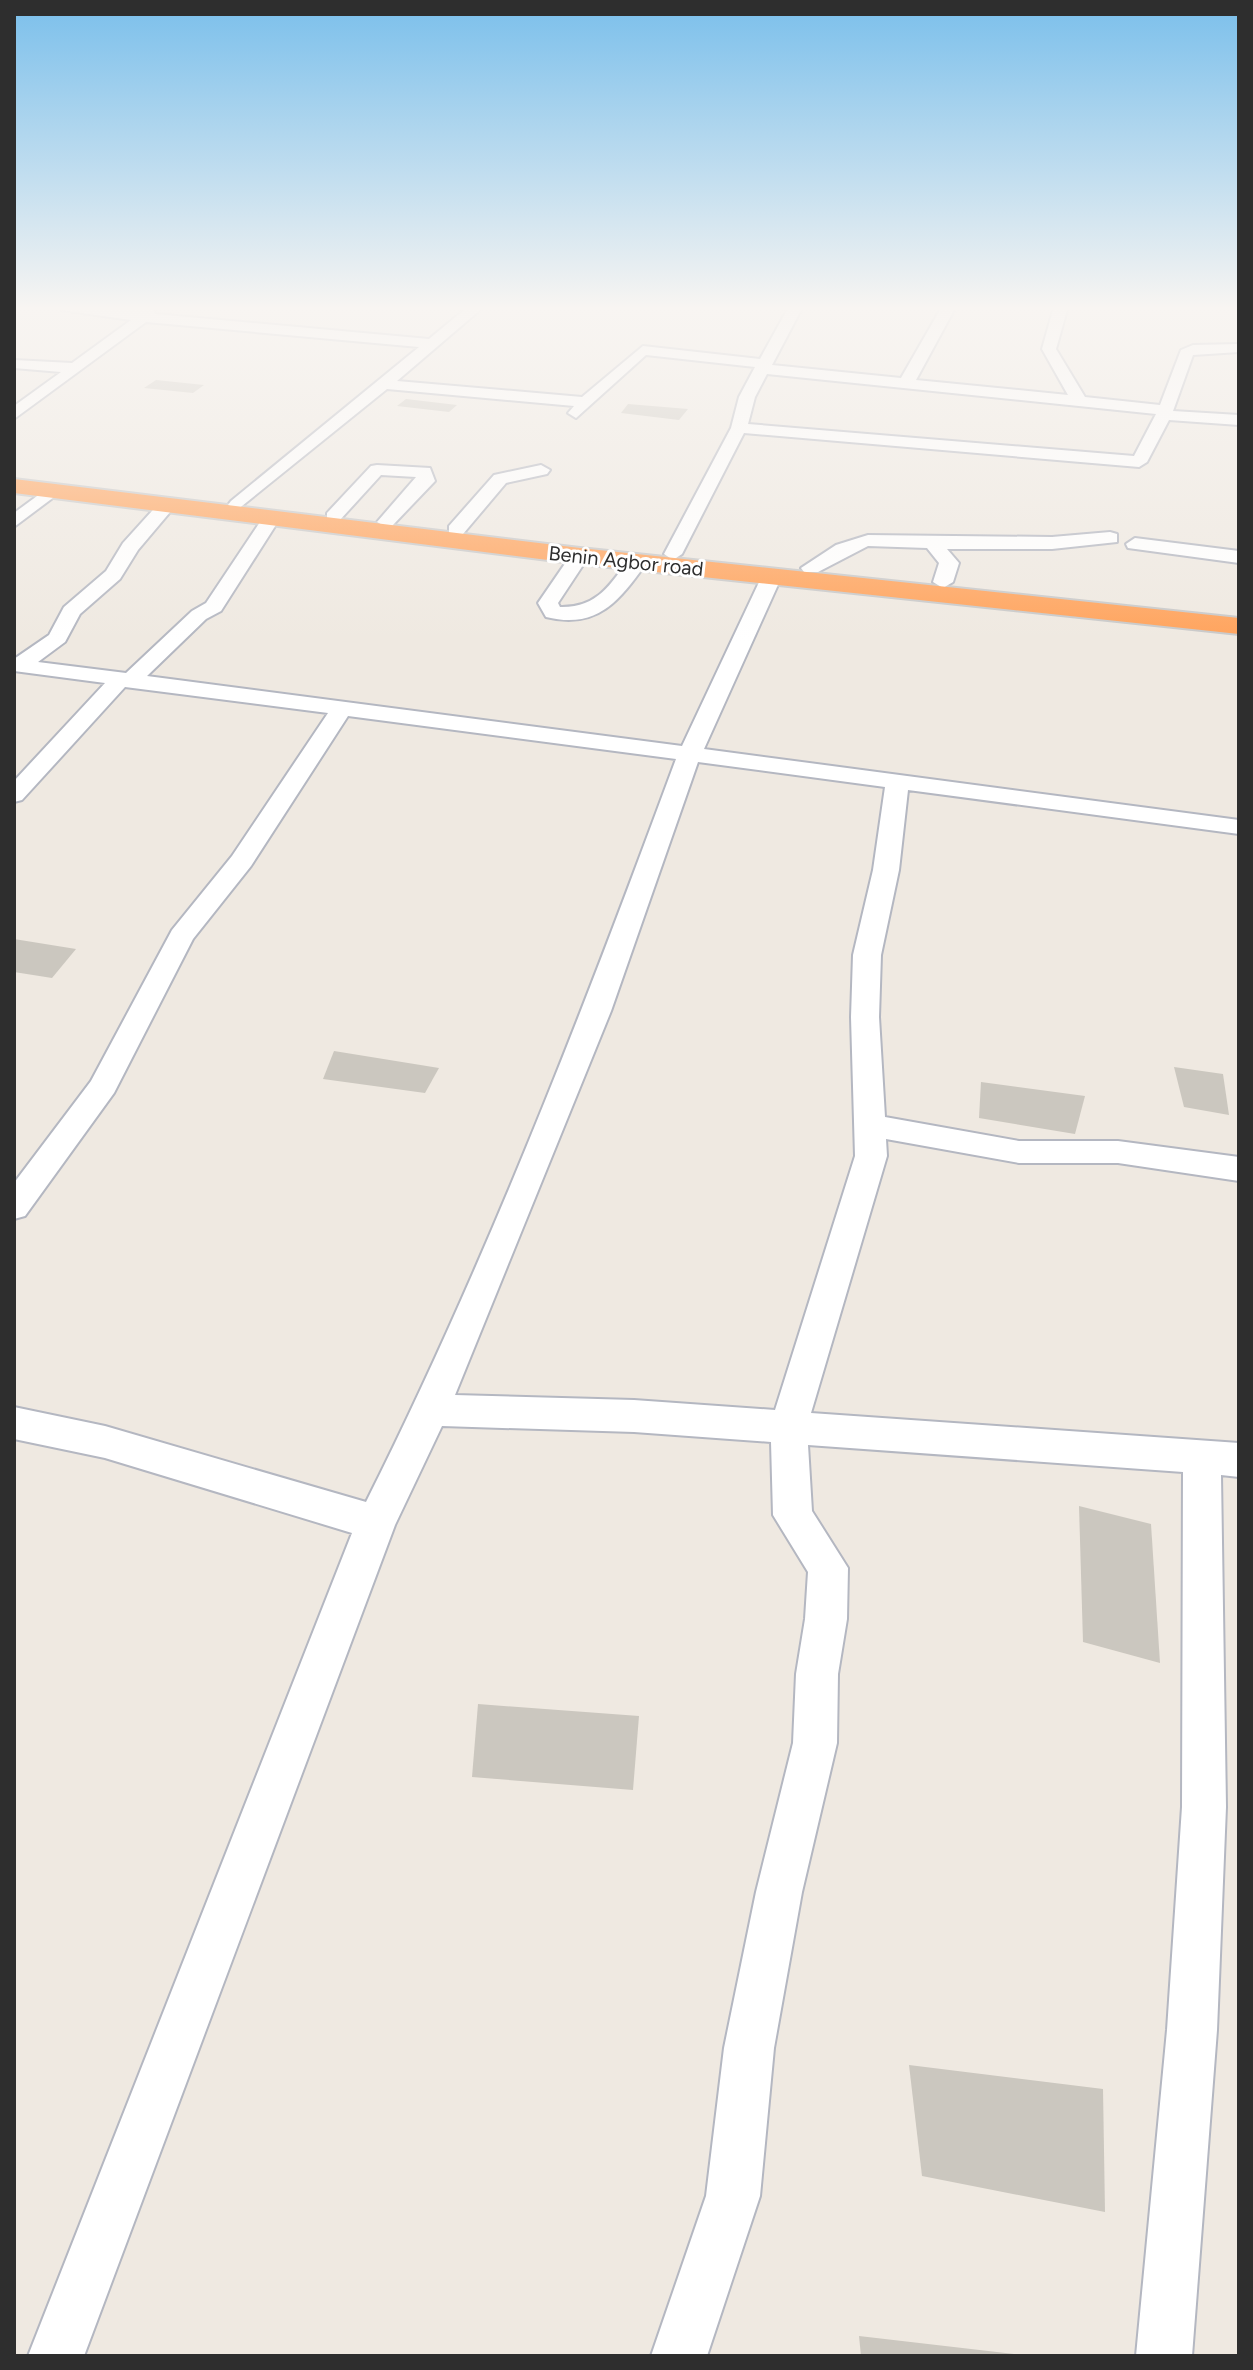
<svg xmlns="http://www.w3.org/2000/svg" width="1253" height="2370" viewBox="0 0 1253 2370" font-family="Figtree,sans-serif">
<style>
.building{fill:#cbc7bf}
.lines{fill:none;stroke-linecap:round;stroke-linejoin:round}
.minor-casing{stroke:#b4b7c1;stroke-width:4}
.highway-casing{stroke:#c9c9c9;stroke-width:4}
.minor{fill:#fff;fill-rule:evenodd}
.highway{fill:#ffa35c;fill-rule:evenodd}
.labels{text-anchor:middle;stroke-width:6;stroke-linejoin:round;paint-order:stroke}
.far-street-label{font-size:20px;fill:#2e2e2e;stroke:#fff}
</style>
<rect width="100%" height="100%" fill="#efe9e1"/>
<g class="building">
<path d="M156,380L204,385L193,393L144,388Z"/>
<path d="M406,399L457,405L449,412L397,406Z"/>
<path d="M628,404L688,409L679,420L621,413Z"/>
<path d="M14,939L76,949L52,978L14,972Z"/>
<path d="M334,1051L439,1068L425,1093L323,1079Z"/>
<path d="M1174,1067L1223,1074L1229,1115L1184,1107Z"/>
<path d="M981,1082L1085,1096L1075,1134L979,1118Z"/>
<path d="M1079,1506L1151,1524L1160,1663L1083,1642Z"/>
<path d="M478,1704L639,1716L633,1790L472,1777Z"/>
<path d="M909,2065L1103,2089L1105,2212L922,2176Z"/>
<path d="M859,2336L1014,2354L1013,2356H861Z"/>
</g>
<g class="lines">
<g class="minor-casing">
<g id="minor">
<path d="M61,310H154L155,314L429,339L464,310H480L397,381L582,397L643,346L760,359L787,310H801L772,365L901,378L940,310H954L916,380L1068,395L1042,349L1053,310H1067L1056,349L1085,397L1160,405L1181,350L1193,345L1239,344V352L1193,355L1173,411L1239,415V425L1169,420L1147,462L1139,467L744,433L682,554L673,560L664,554L731,428L739,397L755,367L646,355L576,418L568,413L574,406L387,389L237,510L228,505L231,501L419,347L146,322L14,419V406L61,372L14,368V360L72,363L131,320ZM767,374L1156,414L1134,456L748,424L755,397Z"/>
<path d="M377,465L430,468L435,481L392,526L386,527L377,522L416,477L381,475L339,521H327V513L371,466Z"/>
<path d="M541,465L550,470L547,474L506,483L463,534H449V526L494,475Z"/>
<path d="M52,485L61,490L58,494L14,527V513Z"/>
<path d="M167,500L176,505L138,550L120,579L80,614L65,642L38,662L126,673L192,611L206,603L264,516L270,515L279,520L221,611L206,619L147,676L682,746L761,578L771,572L781,578L704,749L1239,820V834L908,790L899,870L881,955L879,1017L885,1117L1019,1141H1118L1239,1157V1181L1118,1163H1019L886,1139L887,1156L811,1413L1239,1443V1477L1221,1475L1226,1807L1217,2030L1192,2356H1136L1167,2030L1182,1807L1183,1472L808,1445L812,1511L848,1568L847,1619L838,1674L837,1743L802,1892L774,2048L760,2196L707,2356H651L706,2196L724,2048L756,1892L793,1743L796,1674L805,1619L808,1572L773,1515L771,1442L634,1432L442,1426L395,1525L84,2356H28L352,1533L105,1458L14,1439V1407L105,1426L366,1502C486,1263 583,1011 676,759L348,716L251,866L193,939L114,1093L25,1216L14,1219V1183L91,1081L172,930L232,856L328,713L125,687L22,800L14,802V781L105,683L14,671V659L49,635L64,607L106,571L123,543L161,501ZM698,762L885,787L873,870L853,955L851,1017L855,1156L775,1410L634,1400L455,1395L611,1011Z"/>
<path d="M1110,532L1117,534V542L1052,549H947L959,563L953,582L943,588L933,582L939,563L927,548L868,546L818,572H804L801,568L836,545L868,535L1052,537Z"/>
<path d="M1135,538L1239,551V563L1128,548L1126,544Z"/>
<path d="M580,550L589,556L558,603L560,607C597,608 610,585 630,558H644L647,562C620,600 598,630 546,617L538,603L573,552Z"/>
</g>
</g>
<g class="highway-casing">
<path id="highway" d="M14,479L580,548L1239,618V634L580,564L14,493Z"/>
</g>
<use href="#minor" class="minor"/>
<use href="#highway" class="highway"/>
</g>
<linearGradient id="sky" x2="0" y2="1"><stop stop-color="#7abfeb"/><stop offset="0.48" stop-color="#f8f5f2"/><stop offset="1" stop-color="#f8f5f2" stop-opacity="0"/></linearGradient>
<rect width="1253" height="642" fill="url(#sky)"/>
<g class="labels">
<g class="far-street-label">
<text transform="translate(626 561) rotate(6)" y="7">Benin Agbor road</text>
</g>
</g>
<rect width="1253" height="2370" fill="none" stroke="#2e2e2e" stroke-width="32"/>
</svg>
